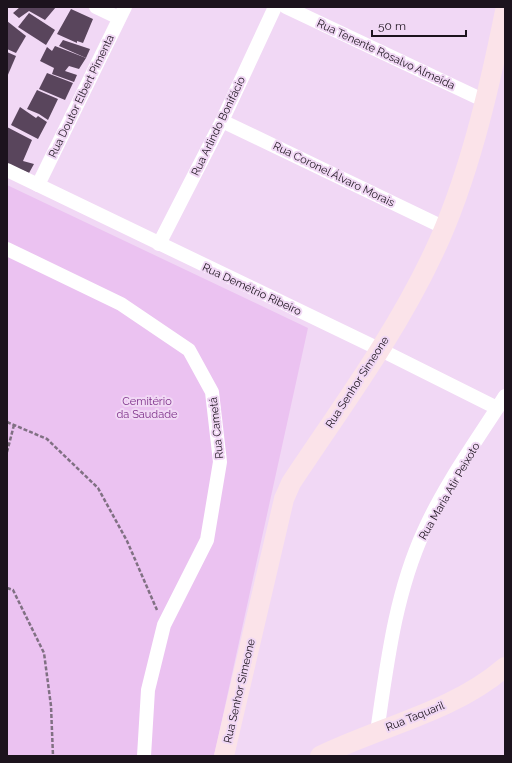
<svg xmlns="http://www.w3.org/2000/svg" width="512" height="763" viewBox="0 0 512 763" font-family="Raleway,sans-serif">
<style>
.green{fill:#ebc2f1}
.building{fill:#59455c}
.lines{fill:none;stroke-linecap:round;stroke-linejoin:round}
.path{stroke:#807083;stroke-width:2.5;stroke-dasharray:4 2;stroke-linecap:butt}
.street{stroke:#fff;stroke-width:14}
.secondary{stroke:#fbe3e9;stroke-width:20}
.labels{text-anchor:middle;stroke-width:4;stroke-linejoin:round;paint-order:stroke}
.street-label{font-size:11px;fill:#1c131d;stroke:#f1d8f5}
.park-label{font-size:11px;fill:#7c2f88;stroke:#f1d8f5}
</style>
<rect width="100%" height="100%" fill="#f1d8f5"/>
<path class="green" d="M7,185L308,328L214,756H7Z"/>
<g class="building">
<path d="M20,7H56L45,20L29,11L19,18L13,13Z"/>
<path d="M71,9L93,19L83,43L77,41V43L57,34Z"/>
<path d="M29,13L55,30L46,45L18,27Z"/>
<path d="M7,21L26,36L16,53L7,49Z"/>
<path d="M63,40L90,49L86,58L59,46Z"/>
<path d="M55,46L86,58L79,69L69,66L65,71L77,75L74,82L52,74L54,68L40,61L47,47L52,51Z"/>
<path d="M7,52L16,56L7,77Z"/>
<path d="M47,73L73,83L65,100L39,89Z"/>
<path d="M37,90L58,99L48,120L39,114L27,109Z"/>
<path d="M20,107L36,118L38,116L47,122L38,139L11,125Z"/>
<path d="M7,127L32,140L23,161L34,164L29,173L7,164Z"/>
</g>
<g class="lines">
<g class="path">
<path d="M7,422L47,439L98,488L127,541L157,610"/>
<path d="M7,452L14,425"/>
<path d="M7,588L13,590L44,653L51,706L53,756"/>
</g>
<g class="street">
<path d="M96,7L119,18"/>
<path d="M286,7L485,101"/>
<path d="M222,121L445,228"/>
<path d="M7,170L379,349L497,408"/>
<path d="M38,185L125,7"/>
<path d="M159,244L222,121L275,7"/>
<path d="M7,249L121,304L189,350L212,392L220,462L207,540L164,625L148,690L144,756"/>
<path d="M377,732C387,664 395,594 424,531C445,484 477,440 505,396"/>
</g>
<g class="secondary">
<path d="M224,756L284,499L291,483C340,409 395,335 433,254C468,181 489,90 505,11"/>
<path d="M320,756C381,726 453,712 505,667"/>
</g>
</g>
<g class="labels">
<g class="street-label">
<text transform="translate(386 54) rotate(25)" y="4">Rua Tenente Rosalvo Almeida</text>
<text transform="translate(81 96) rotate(-64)" y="4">Rua Doutor Elbert Pimenta</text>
<text transform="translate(218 126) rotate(-64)" y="4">Rua Arlindo Bonifácio</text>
<text transform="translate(334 174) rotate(26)" y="4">Rua Coronel Álvaro Morais</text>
<text transform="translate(252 289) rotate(25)" y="4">Rua Demétrio Ribeiro</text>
<text transform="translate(357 382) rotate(-57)" y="4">Rua Senhor Simeone</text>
<text transform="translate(216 428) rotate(-96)" y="4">Rua Cametá</text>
<text transform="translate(449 491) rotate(-60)" y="4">Rua Maria Atir Peixoto</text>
<text transform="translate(239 691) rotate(-77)" y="4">Rua Senhor Simeone</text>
<text transform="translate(415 716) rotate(-22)" y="4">Rua Taquaril</text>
</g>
<g class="park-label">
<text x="147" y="405">Cemitério<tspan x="147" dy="13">da Saudade</tspan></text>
</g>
</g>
<rect width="512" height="763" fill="none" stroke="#1c131d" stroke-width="16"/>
<path d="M372 30v6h94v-6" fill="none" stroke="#1c131d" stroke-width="2"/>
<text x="378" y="30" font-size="12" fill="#1c131d" stroke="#f1d8f5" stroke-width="3" paint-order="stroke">50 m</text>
</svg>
